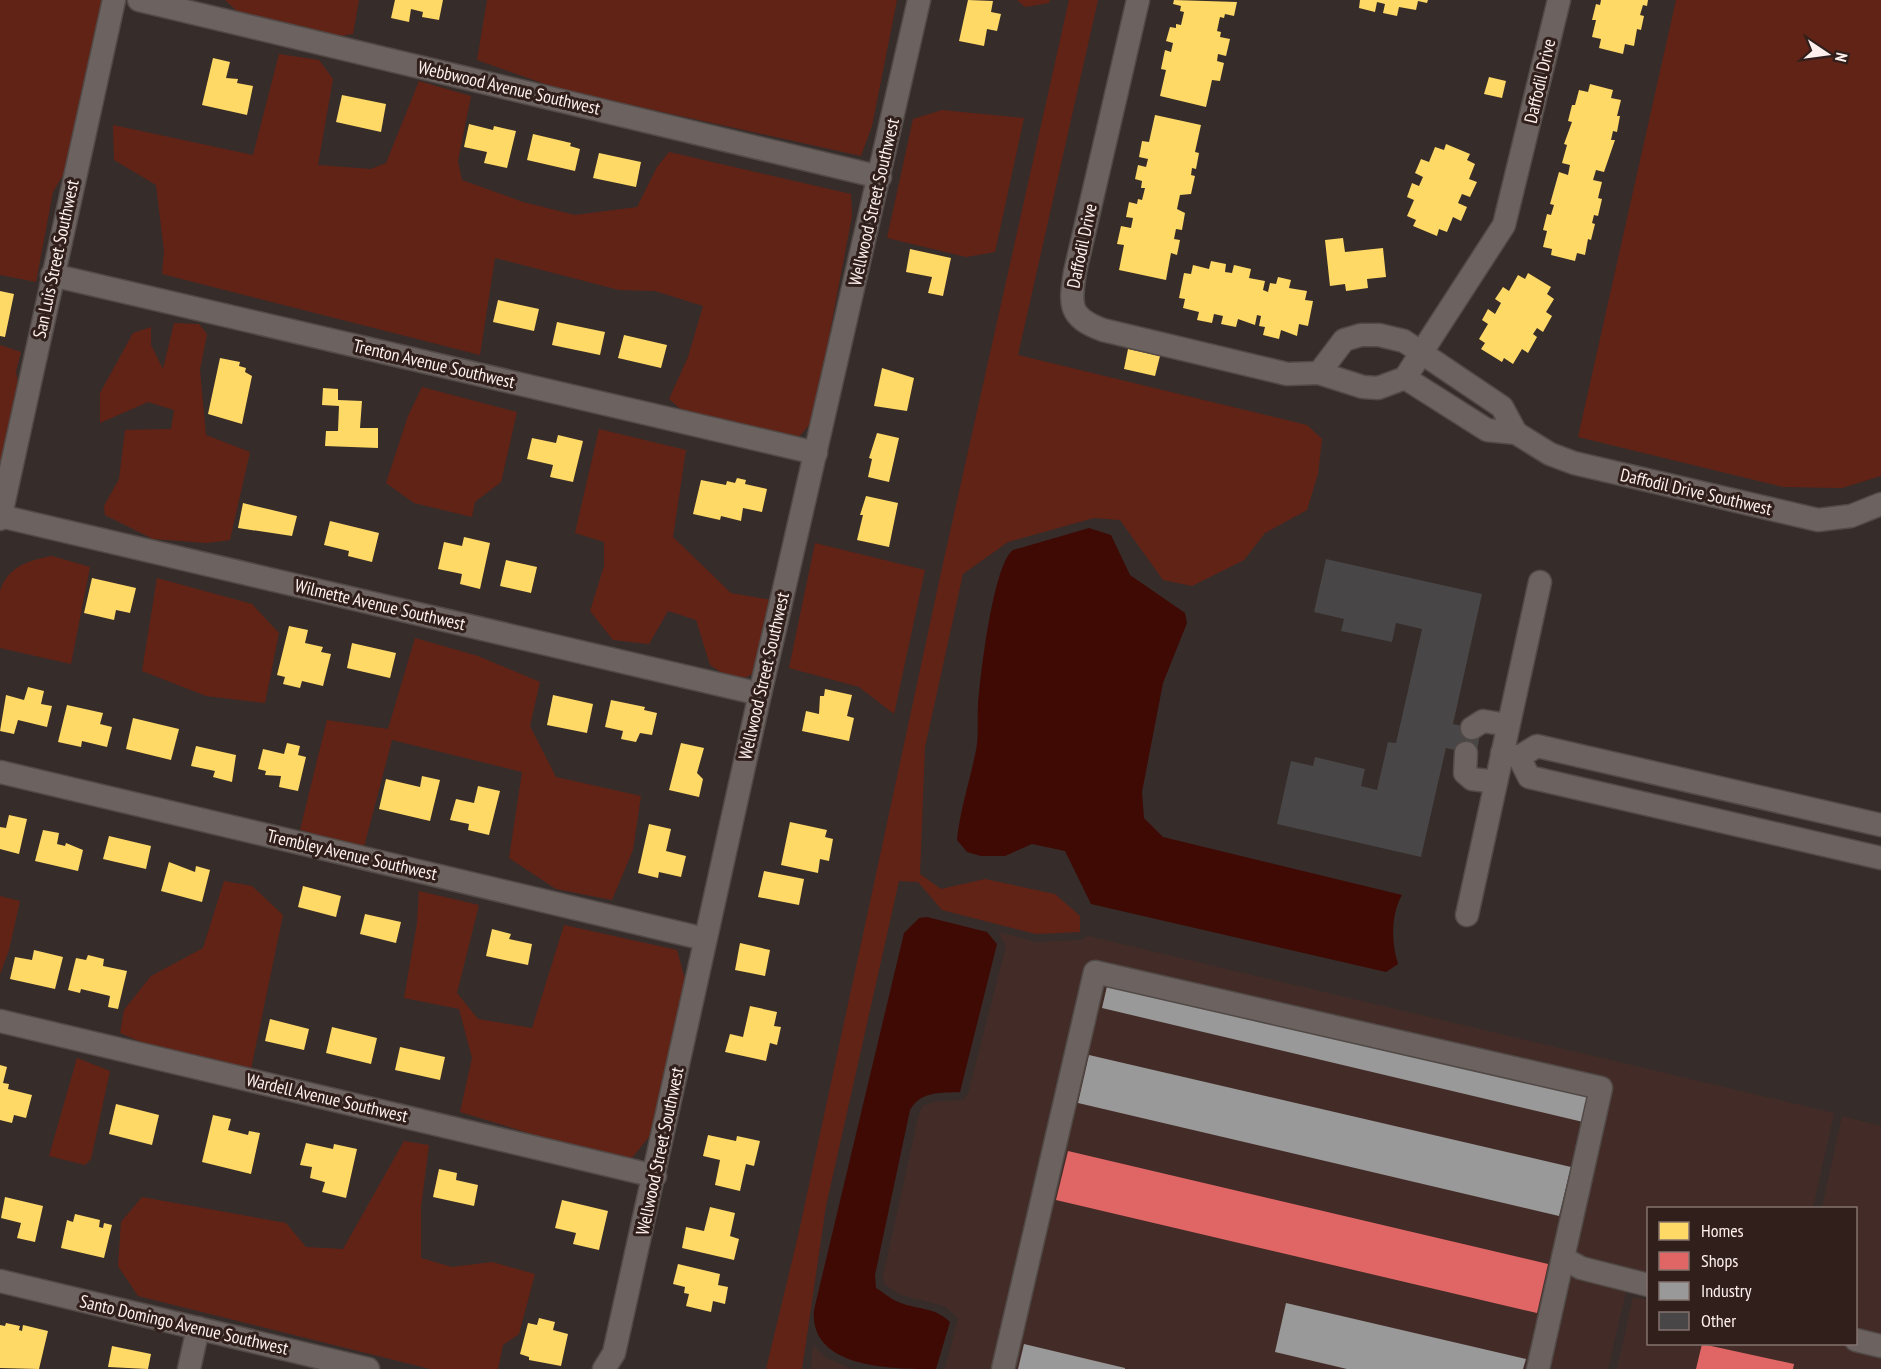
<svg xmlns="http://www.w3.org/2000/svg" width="1881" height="1369" viewBox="0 0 1881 1369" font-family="'PT Sans Narrow',sans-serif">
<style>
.built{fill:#432c27}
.green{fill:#622317}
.water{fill:#3f0a04}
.homes{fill:#ffd966}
.shops{fill:#e06666}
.industry{fill:#999}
.building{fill:#484647}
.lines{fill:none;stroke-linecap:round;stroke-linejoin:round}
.minor-casing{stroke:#524a47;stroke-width:25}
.minor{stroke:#6c6361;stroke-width:22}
.labels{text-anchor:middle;stroke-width:6;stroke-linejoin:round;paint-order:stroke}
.street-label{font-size:18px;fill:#fdf0ed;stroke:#311f1b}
</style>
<rect width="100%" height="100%" fill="#362c2a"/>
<g class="built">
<path d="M998,932L1036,942L1081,940L1088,936L1834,1113L1813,1208H1648V1292L1630,1289L1626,1292L1608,1369H945L958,1318L944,1306L901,1295L884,1284L883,1276L919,1113L923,1106L932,1102L963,1100L968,1094L1006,946Z"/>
<path d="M1842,1116L1881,1126V1369H1617L1633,1297L1648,1300V1344H1856V1208H1822Z"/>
<path d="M813,1345L825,1357L852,1369H811Z"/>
</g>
<g class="green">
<path d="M0,0H104L66,170L53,192L36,282L0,275Z"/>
<path d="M225,0H359L353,34L333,37L239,13Z"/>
<path d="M487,0H897L872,126L861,156L559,89L477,60Z"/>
<path d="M1017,0H1050L1049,3L1025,7Z"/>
<path d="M1069,0H1098L1018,355L1307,425L1322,439L1318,474L1307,510L1265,533L1244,560L1192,586L1163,580L1120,520L1094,518L1008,542L963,574L925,747L920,874L941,889L985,879L1055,894L1080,916V932L1036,934L942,910L918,882L899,881L826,1206L802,1369H766L798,1236L942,568Z"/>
<path d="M1676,0H1881V476L1842,488L1783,487L1578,437Z"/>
<path d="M279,54L319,60L333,79L318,165L371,169L386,163L419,81L471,96L458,161L462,180L523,202L575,215L637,207L657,167L669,152L851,194L852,216L813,421L795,441L692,419L669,399L688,357L703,306L655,291L619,290L495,258L480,355L162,274L164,251L156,185L114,160L113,125L253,155Z"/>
<path d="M942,110L1024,118L995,252L966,257L887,238L913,119Z"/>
<path d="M174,323L199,324L207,334L200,370L206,435L250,452L230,540L207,543L153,539L105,515L104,506L119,479L125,430L171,429L174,410L148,402L100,423V393L133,333L151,327V345L163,369Z"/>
<path d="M0,345L21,352L16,371L19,390L0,474Z"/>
<path d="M422,387L517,412L501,482L475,502L472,517L414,503L386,483L408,416Z"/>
<path d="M599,429L686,450L673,537L731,593L772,600L755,673L736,682L710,665L696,620L668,611L649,644L613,640L590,611L604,566V542L575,533Z"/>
<path d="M815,543L925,570L894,714L859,687L789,668Z"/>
<path d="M52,556L90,567L71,664L0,648V591C7,567 29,560 52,556Z"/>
<path d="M157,578L252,604L279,633L265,703L206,696L142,671Z"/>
<path d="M415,638L478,656L540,682L530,726L556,777L641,796L633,850L612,900L556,889L509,858L522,772L392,740L364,847L300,830L327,720L388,729Z"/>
<path d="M224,881L252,886L283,915L251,1069L150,1046L120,1033L124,1010L151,976L203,948Z"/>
<path d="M419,891L479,905L457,993L478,1019L532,1028L564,925L677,950L686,983L677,1033L649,1137L631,1159L607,1157L460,1112L472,1058L459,1009L404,998L417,923Z"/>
<path d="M0,896L20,901L9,950L0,974Z"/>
<path d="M77,1058L110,1071L91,1159L85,1165L49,1156Z"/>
<path d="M404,1141L429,1145L421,1207V1258L452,1267L492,1262L535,1274L519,1334L503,1345L498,1369H430L138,1296L118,1266L121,1222L142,1197L286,1223L306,1247L343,1249Z"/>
</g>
<g class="water">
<path d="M1089,528L1111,535L1130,575L1185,613L1187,623L1163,683L1142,792L1144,818L1163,837L1402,895C1391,914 1391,942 1398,964L1386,972L1091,904L1065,851L1032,844L1005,856H981L967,852L957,840C960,809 970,781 976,750C979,736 977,720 978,705C980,678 993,564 1013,550Z"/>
<path d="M927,917L987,932L997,944L960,1092C940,1093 921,1091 910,1110L875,1275L876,1288C883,1292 889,1298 896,1301C915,1310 934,1306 950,1322L936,1369C893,1369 809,1369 814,1310L904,933L919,918Z"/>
</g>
<g class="homes">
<path d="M395,0H443L439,20L422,17L423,12L411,9L409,22L391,18Z"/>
<path d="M968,0L993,1L991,12L1001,14L997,31L987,29L984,46L959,41Z"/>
<path d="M1174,0L1237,2L1234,16L1225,14L1224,18L1220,17L1217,31L1221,32L1220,37L1230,39L1226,56L1218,54L1217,61L1224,63L1220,81L1212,80L1206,107L1160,96L1166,70L1161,69L1165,50L1171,52L1173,43L1166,41L1170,27L1176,28V24L1181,25L1184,12L1180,11L1181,6L1173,4Z"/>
<path d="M1360,0H1428L1427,3L1418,1L1416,10L1399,7L1397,16L1383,13L1385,4L1377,2L1375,12L1359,8Z"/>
<path d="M1601,0H1648L1647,6L1643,5L1640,15L1644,16L1641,30L1637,29L1634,46L1625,44L1623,54L1599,48L1601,39L1592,37L1596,20H1592L1596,4L1600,5Z"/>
<path d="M213,58L230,62L226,78L238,79L237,83L253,86L247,115L202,105Z"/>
<path d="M1489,77L1506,81L1502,98L1484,94Z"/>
<path d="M1590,84L1613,90L1611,98L1621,100L1617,116H1620L1617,132L1613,131L1611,140H1615L1604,172L1596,170L1593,180L1602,182L1598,198L1602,199L1598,216L1594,215L1592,223L1595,224L1591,240L1588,239L1585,255L1577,253L1575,261L1551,255L1552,249L1543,247L1547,231L1543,230L1547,214L1551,215L1554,205L1550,204L1559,172L1568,175L1570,165L1562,163L1567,145L1564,144L1572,122L1568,121L1572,105H1575L1579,90L1588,92Z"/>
<path d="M342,95L386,104L381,132L336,122Z"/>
<path d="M1155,115L1201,125L1195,152L1199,153L1196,169L1192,168L1191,175L1195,176L1191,194L1180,195L1177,209L1185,213L1182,230L1176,229L1174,239L1180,240L1177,255L1171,253L1166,280L1119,270L1124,245L1117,244L1121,226L1131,228L1133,218L1126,217L1129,202L1137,204L1138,199L1142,200L1145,188H1141L1142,181L1135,179L1138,165L1146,167L1148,159L1139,157L1142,141L1149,142Z"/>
<path d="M469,124L493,130L494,126L516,131L507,168L484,163L487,152L464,147Z"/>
<path d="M533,134L571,143L570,146L580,149L575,171L527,160Z"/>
<path d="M1446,144L1470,154L1467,160L1475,164L1469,179L1477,182L1470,197L1462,194L1458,203L1467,207L1461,221L1453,217L1447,232L1439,229L1437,236L1413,226L1416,220L1407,216L1414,200L1407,197L1412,183L1419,186L1423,177L1415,173L1421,159L1429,162L1435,147L1444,150Z"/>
<path d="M599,153L641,162L636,187L593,178Z"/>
<path d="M1343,238L1345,252L1383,248L1386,277L1367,279L1368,288L1346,291L1345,284L1330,286L1325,240Z"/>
<path d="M910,249L951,258L943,296L928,293L932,277L906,272Z"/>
<path d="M1211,261L1226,264L1225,272L1232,273L1234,265L1251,269L1249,278L1265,281L1263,290L1268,292L1270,283L1276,284L1278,277L1291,280L1289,288L1307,291L1305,300L1313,301L1308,326L1299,324L1297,336L1281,330L1279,339L1263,335L1265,327L1259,326L1261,316L1257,315L1255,325L1238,319L1236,327L1221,324L1223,316L1214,314L1212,323L1197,320L1199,312L1183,308L1185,299L1179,298L1184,273L1191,274L1193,265L1209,269Z"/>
<path d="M1528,273L1551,287L1547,294L1554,299L1546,312L1552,316L1543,332L1537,328L1533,334L1537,337L1528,353L1522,349L1513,364L1504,358L1502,362L1481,349L1485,343L1479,339L1488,324L1482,320L1488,309L1495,314L1501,303L1495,299L1503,287L1509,291L1518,275L1525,279Z"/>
<path d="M0,291L14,294L5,337L0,336Z"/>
<path d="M498,300L539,309L534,331L493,322Z"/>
<path d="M557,322L605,332L600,355L552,345Z"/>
<path d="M624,335L667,345L661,368L618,358Z"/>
<path d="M1128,349L1160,356L1155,376L1124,369Z"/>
<path d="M220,358L240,362L239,366L246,368L245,372L252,376L242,424L208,414Z"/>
<path d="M882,368L914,378L907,411L874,406Z"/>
<path d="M323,388L338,389V400L362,401L360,428H378V448L325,446L326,431H338L339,406L322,405Z"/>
<path d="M877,433L899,438L889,482L868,477L872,459L869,458Z"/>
<path d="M558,435L583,441L573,482L550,477L553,465L527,459L532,438L556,443Z"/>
<path d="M737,478L746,480L745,484L767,489L762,512L743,508L741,521L721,516L720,520L693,514L701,480L726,485L727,481L735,483Z"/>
<path d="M866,496L898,503L889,547L857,540L863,515H860Z"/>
<path d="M243,503L297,516L292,536L238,528Z"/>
<path d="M330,521L379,533L372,562L348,556L349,551L324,545Z"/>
<path d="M464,537L490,543L480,589L460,584L462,574L438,569L444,542L462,546Z"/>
<path d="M506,560L537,567L531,593L500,586Z"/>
<path d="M92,578L136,588L130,613L116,610L114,620L84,613Z"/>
<path d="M289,626L308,630L305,643L323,647L321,652L331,654L323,686L302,681L300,688L283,684L285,677L277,675Z"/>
<path d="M352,643L396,653L390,678L347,668Z"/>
<path d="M28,687L44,691L41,704L52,706L47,727L18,720L14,734L0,731L6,695L24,700Z"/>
<path d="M825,689L852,695L847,716L854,718L849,741L802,731L806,711L819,714L820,696H824Z"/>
<path d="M553,695L593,704L587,733L547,725Z"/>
<path d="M611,700L645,707L644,710L657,713L652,735L640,733L636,742L621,739L623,731L605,727Z"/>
<path d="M67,705L103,713L100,724L112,727L107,747L82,741L81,747L58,742Z"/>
<path d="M133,718L179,729L171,760L126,749Z"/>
<path d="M287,743L300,746L298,755L306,757L298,791L279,787L281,776L265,775L266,771L258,769L263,749L284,754Z"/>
<path d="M681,743L704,748L697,773L703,779L699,797L669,790Z"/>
<path d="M196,746L236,755L232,782L213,777L215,771L191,766Z"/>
<path d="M422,776L440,780L430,821L379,809L386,779L420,787Z"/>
<path d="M478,786L500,791L489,835L468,830L469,824L450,820L456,799L474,803Z"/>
<path d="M9,815L27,819L19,854L0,849V827L6,828Z"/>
<path d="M790,822L827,830L825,837L833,839L829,861L820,859L818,873L781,865Z"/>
<path d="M649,824L671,829L666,851L686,856L681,877L659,872L658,878L638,873Z"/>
<path d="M43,830L59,833L57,844L65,846L66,843L83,850L78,871L35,861Z"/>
<path d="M109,836L151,846L146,869L103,859Z"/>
<path d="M169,862L195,872L196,866L210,870L202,902L161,891Z"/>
<path d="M764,871L804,879L799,905L758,897Z"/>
<path d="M303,886L341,896L336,917L298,907Z"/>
<path d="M365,914L401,922L396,943L360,934Z"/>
<path d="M492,929L511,934L509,939L532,944L528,965L486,956Z"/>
<path d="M740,943L770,950L765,976L735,970Z"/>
<path d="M34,950L63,957L55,989L10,979L15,957L32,960Z"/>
<path d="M88,955L104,959L103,966L127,971L118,1009L108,1007L110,996L81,989L80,993L68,990L76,958L86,960Z"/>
<path d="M750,1006L777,1012L774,1026L781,1027L777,1045L770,1043L766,1061L725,1052L730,1034L743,1037Z"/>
<path d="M270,1019L309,1029L304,1050L265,1041Z"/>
<path d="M332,1027L377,1038L371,1064L326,1053Z"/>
<path d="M400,1047L445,1057L440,1080L395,1070Z"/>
<path d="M0,1065L7,1067L3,1083L9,1084L8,1089L32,1095L26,1118L14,1115L12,1123L0,1120Z"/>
<path d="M116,1104L159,1115L152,1145L109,1134Z"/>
<path d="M213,1115L231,1119L228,1130L248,1135L249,1131L260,1133L251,1174L202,1162Z"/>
<path d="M708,1135L736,1141L737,1136L760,1141L754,1166L746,1164L740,1191L715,1185L720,1160L703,1156Z"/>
<path d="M306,1143L333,1149L334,1144L357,1149L346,1198L322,1192L325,1182L310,1178L312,1167L300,1165Z"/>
<path d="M439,1169L457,1173L456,1180L478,1185L474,1206L433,1197Z"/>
<path d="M5,1197L43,1206L35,1242L17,1238L21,1223L1,1218Z"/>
<path d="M562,1200L608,1211L599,1250L573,1244L576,1233L555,1228Z"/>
<path d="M710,1207L735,1213L730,1236L739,1239L734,1260L682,1248L686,1227L704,1231Z"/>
<path d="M75,1214L100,1220L99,1227L103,1228L104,1223L112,1225L104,1258L61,1248L67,1220L73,1222Z"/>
<path d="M678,1264L720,1274L718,1285L728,1287L725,1304L713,1301L711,1312L686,1306L689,1294L684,1293L685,1287L673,1284Z"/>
<path d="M539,1318L555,1322L553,1330L568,1334L561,1366L529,1360V1357L520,1354L528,1323L537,1325Z"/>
<path d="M6,1323L20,1326L19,1330L22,1331L23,1325L48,1331L39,1369L0,1368V1325L5,1326Z"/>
<path d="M112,1346L151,1354L148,1369L108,1367Z"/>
</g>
<g class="shops">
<path d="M1068,1151L1548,1264L1537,1313L1056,1200Z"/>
<path d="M1702,1344L1794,1364L1793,1369H1696Z"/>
</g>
<g class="industry">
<path d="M1108,982L1589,1095L1583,1122L1102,1008Z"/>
<path d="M1089,1055L1571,1167L1559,1216L1078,1103Z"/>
<path d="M1286,1303L1526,1359L1523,1369H1347L1275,1352Z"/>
<path d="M1024,1344L1125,1368V1369H1018Z"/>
</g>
<path class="building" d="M1326,559L1482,594L1453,724L1481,730L1476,755L1446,748L1421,857L1277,824L1291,761L1313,766L1315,757L1365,769L1361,786L1377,790L1388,742L1396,743L1422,629L1396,623L1392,642L1341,631L1344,619L1314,612Z"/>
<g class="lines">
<g class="minor-casing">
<g id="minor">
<path d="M139,0L880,177"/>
<path d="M1138,0L1075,272C1070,305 1068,317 1103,330L1287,374L1319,373"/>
<path d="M52,275L816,453"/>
<path d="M1405,378L1487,430L1516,433L1550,454L1574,463L1818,520L1851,516L1881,504"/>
<path d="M1516,433L1502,407L1404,341L1379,335H1361L1344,340L1319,373L1363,387L1378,388L1405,378L1504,225L1559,0"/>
<path d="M0,516L760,694"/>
<path d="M0,519L114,0"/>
<path d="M1472,728L1483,721L1508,725"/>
<path d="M1466,753L1465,773L1472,779L1496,782"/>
<path d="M1502,753L1519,757L1537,746L1881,825"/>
<path d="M1519,757L1529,777L1881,858"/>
<path d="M0,772L705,939"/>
<path d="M1467,915L1540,582"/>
<path d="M0,1021L655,1176"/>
<path d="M1563,1258L1581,1268L1648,1285"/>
<path d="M0,1281L368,1369"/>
<path d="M1856,1340L1881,1346"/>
<path d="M189,1369L198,1328"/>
<path d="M604,1369L614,1353L760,694L919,0"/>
<path d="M1003,1369L1095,972L1601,1088L1538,1369"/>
</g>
</g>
<use href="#minor" class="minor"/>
</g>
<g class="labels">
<g class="street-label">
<text transform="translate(1540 81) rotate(-77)" y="6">Daffodil Drive</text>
<text transform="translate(509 88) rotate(13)" y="6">Webbwood Avenue Southwest</text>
<text transform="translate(874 202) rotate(-77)" y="6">Wellwood Street Southwest</text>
<text transform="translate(1082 246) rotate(-78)" y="6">Daffodil Drive</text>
<text transform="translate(56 259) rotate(-78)" y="6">San Luis Street Southwest</text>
<text transform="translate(434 364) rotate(13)" y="6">Trenton Avenue Southwest</text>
<text transform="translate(1696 492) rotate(13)" y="6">Daffodil Drive Southwest</text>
<text transform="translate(380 605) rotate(13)" y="6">Wilmette Avenue Southwest</text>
<text transform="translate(764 676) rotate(-77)" y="6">Wellwood Street Southwest</text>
<text transform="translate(352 855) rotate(13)" y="6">Trembley Avenue Southwest</text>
<text transform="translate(327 1098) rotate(13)" y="6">Wardell Avenue Southwest</text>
<text transform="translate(660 1151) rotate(-78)" y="6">Wellwood Street Southwest</text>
<text transform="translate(184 1325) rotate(13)" y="6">Santo Domingo Avenue Southwest</text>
</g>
</g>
<rect x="1647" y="1207" width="210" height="138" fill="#311f1b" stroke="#83736f" stroke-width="1.5"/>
<rect x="1659" y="1222" width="30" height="18" fill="#ffd966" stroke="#83736f" stroke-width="1.5"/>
<text x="1701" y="1237" font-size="18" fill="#fdf0ed">Homes</text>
<rect x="1659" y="1252" width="30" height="18" fill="#e06666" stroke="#83736f" stroke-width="1.5"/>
<text x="1701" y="1267" font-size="18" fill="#fdf0ed">Shops</text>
<rect x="1659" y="1282" width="30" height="18" fill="#999999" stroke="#83736f" stroke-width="1.5"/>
<text x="1701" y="1297" font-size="18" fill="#fdf0ed">Industry</text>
<rect x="1659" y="1312" width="30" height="18" fill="#484647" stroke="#83736f" stroke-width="1.5"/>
<text x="1701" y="1327" font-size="18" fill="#fdf0ed">Other</text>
<g transform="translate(1827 54) rotate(103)" stroke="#311f1b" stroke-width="4.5" paint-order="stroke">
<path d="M0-4.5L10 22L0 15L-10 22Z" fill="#fdf0ed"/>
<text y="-9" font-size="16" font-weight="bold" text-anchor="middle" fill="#fdf0ed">N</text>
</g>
</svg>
